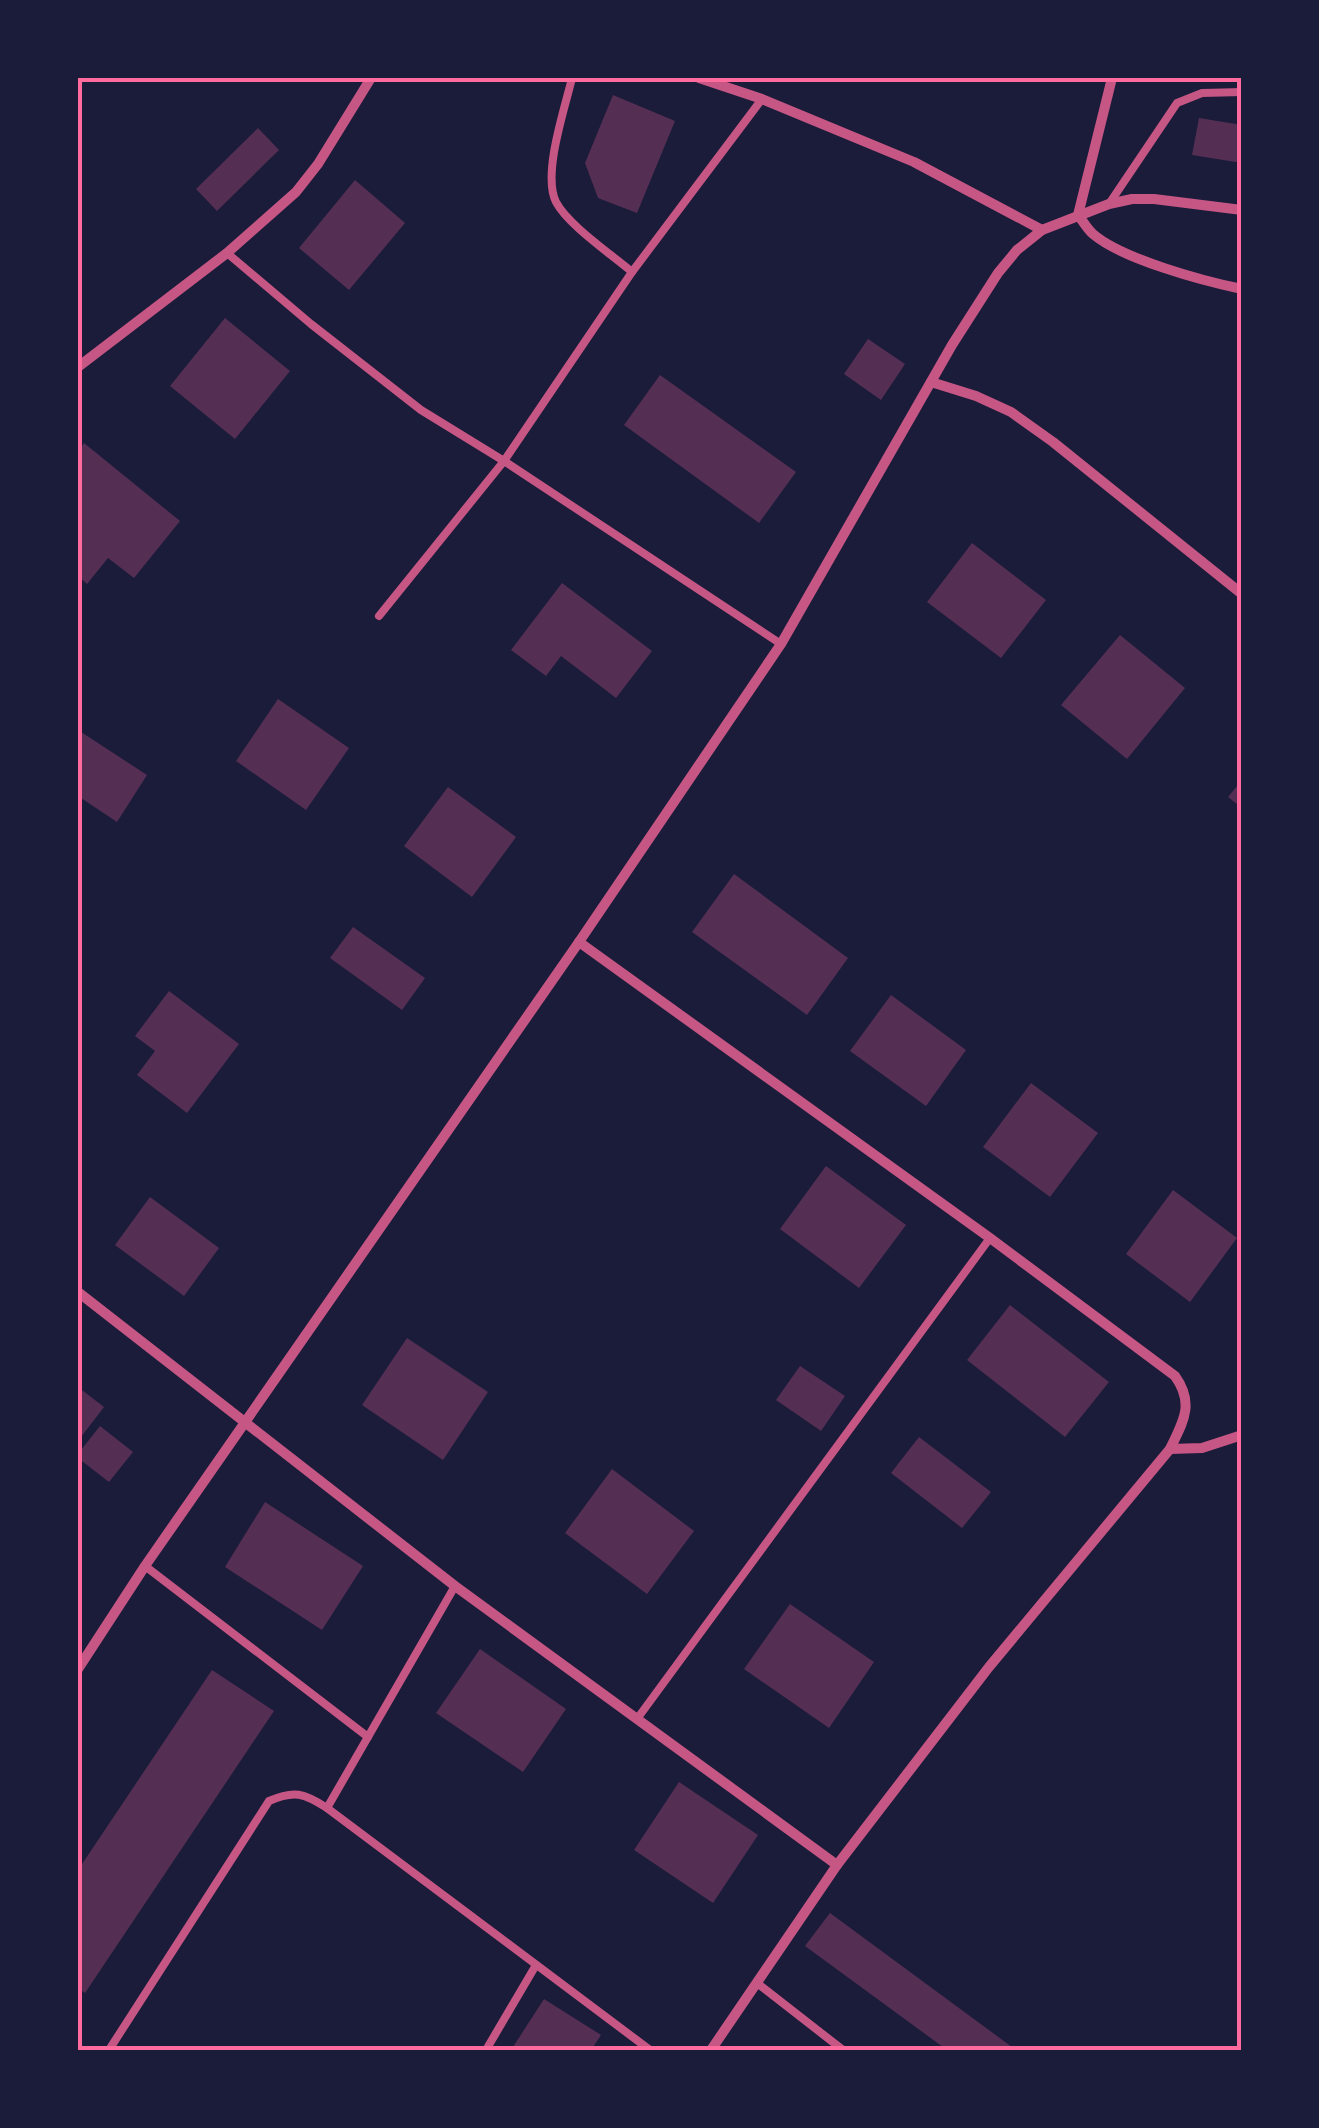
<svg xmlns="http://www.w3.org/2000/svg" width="1319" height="2128" viewBox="0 0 1319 2128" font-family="'Fira Sans',sans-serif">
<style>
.building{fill:#542f53}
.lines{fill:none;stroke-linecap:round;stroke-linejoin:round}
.service{stroke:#c65784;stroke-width:8}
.minor{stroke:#c65784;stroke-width:10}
.neatline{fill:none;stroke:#ff6b9d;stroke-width:4}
</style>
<rect width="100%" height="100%" fill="#1b1b3a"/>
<g class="building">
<path d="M613,95L675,121L637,213L598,198L585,163Z"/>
<path d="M1199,118L1242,125V163L1192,155Z"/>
<path d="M258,128L279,150L217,211L196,189Z"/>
<path d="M355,180L405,223L349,290L299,248Z"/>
<path d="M225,318L290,371L235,439L170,386Z"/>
<path d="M868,339L905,364L881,400L844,374Z"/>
<path d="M660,375L796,472L759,523L624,425Z"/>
<path d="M84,443L180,521L134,578L108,558L87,584L78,576V452Z"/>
<path d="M972,543L1046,600L1001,658L927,602Z"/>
<path d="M562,583L652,651L616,698L561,656L546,676L511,650Z"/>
<path d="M1120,635L1185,688L1127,759L1061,705Z"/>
<path d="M278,699L349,748L306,810L236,761Z"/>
<path d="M78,730L147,775L117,822L78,796Z"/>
<path d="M1242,780V808L1228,797Z"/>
<path d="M448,787L516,837L472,897L404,846Z"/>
<path d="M734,874L848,958L807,1015L692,932Z"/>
<path d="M353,927L425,978L402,1010L330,958Z"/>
<path d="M169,991L239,1044L187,1113L137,1075L155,1051L135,1036Z"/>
<path d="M891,995L966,1050L926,1106L850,1051Z"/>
<path d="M1031,1083L1098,1133L1050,1197L983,1147Z"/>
<path d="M826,1166L906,1225L859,1288L780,1229Z"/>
<path d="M1173,1190L1237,1238L1190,1302L1126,1254Z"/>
<path d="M150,1197L219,1248L184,1296L115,1245Z"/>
<path d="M1010,1305L1109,1382L1065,1437L967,1360Z"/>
<path d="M407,1338L488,1392L443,1460L362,1405Z"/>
<path d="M800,1366L845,1396L821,1431L776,1400Z"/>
<path d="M78,1387L104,1407L78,1441Z"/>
<path d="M100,1426L133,1452L109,1482L78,1458V1454Z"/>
<path d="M919,1437L991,1492L962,1528L891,1473Z"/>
<path d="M612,1469L694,1531L647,1594L565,1533Z"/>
<path d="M265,1502L363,1566L322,1630L225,1567Z"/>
<path d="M790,1604L874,1662L829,1728L744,1669Z"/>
<path d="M480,1649L566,1709L523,1772L436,1713Z"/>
<path d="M212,1670L274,1711L85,1993L78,1988V1870Z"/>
<path d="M679,1782L758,1835L713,1903L634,1850Z"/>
<path d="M830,1913L1016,2050H947L805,1946Z"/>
<path d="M544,1999L601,2035L591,2050H511Z"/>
</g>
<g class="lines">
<g class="service">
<path d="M572,78C565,108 542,174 556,202C568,225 611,254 632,272"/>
<path d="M1109,204L1177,103L1202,93L1242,92"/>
<path d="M227,253L311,324L421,410L504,461L781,644"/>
<path d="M379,616L504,461L632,272L762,99"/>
<path d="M145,1566L368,1737"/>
<path d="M637,1719L990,1238"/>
<path d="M327,1808L455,1586"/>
<path d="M757,1983L843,2050"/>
<path d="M109,2050L269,1801C294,1790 304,1793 327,1808L650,2050"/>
<path d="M486,2050L536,1965"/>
</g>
<g class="minor">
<path d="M699,78L762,99L914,162L1042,230"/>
<path d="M1112,78L1078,215C1083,221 1087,229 1093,234C1122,259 1203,281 1242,289"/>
<path d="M78,367L227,253L296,192L318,164L371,78"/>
<path d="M931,382L976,396L1011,412L1053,442L1242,594"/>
<path d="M579,942L990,1238L1175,1376C1195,1404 1183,1422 1170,1449L989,1667L837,1865L711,2050"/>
<path d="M78,1292L455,1586L837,1865"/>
<path d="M1170,1449L1202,1448L1242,1435"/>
<path d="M78,1669L145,1566L579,942L781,644L952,345L998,273L1017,250L1042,230L1109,204L1132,199H1154L1242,210"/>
</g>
</g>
<rect width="1319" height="2128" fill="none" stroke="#1b1b3a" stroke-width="160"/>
<rect x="80" y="80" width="1159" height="1968" class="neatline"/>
</svg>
